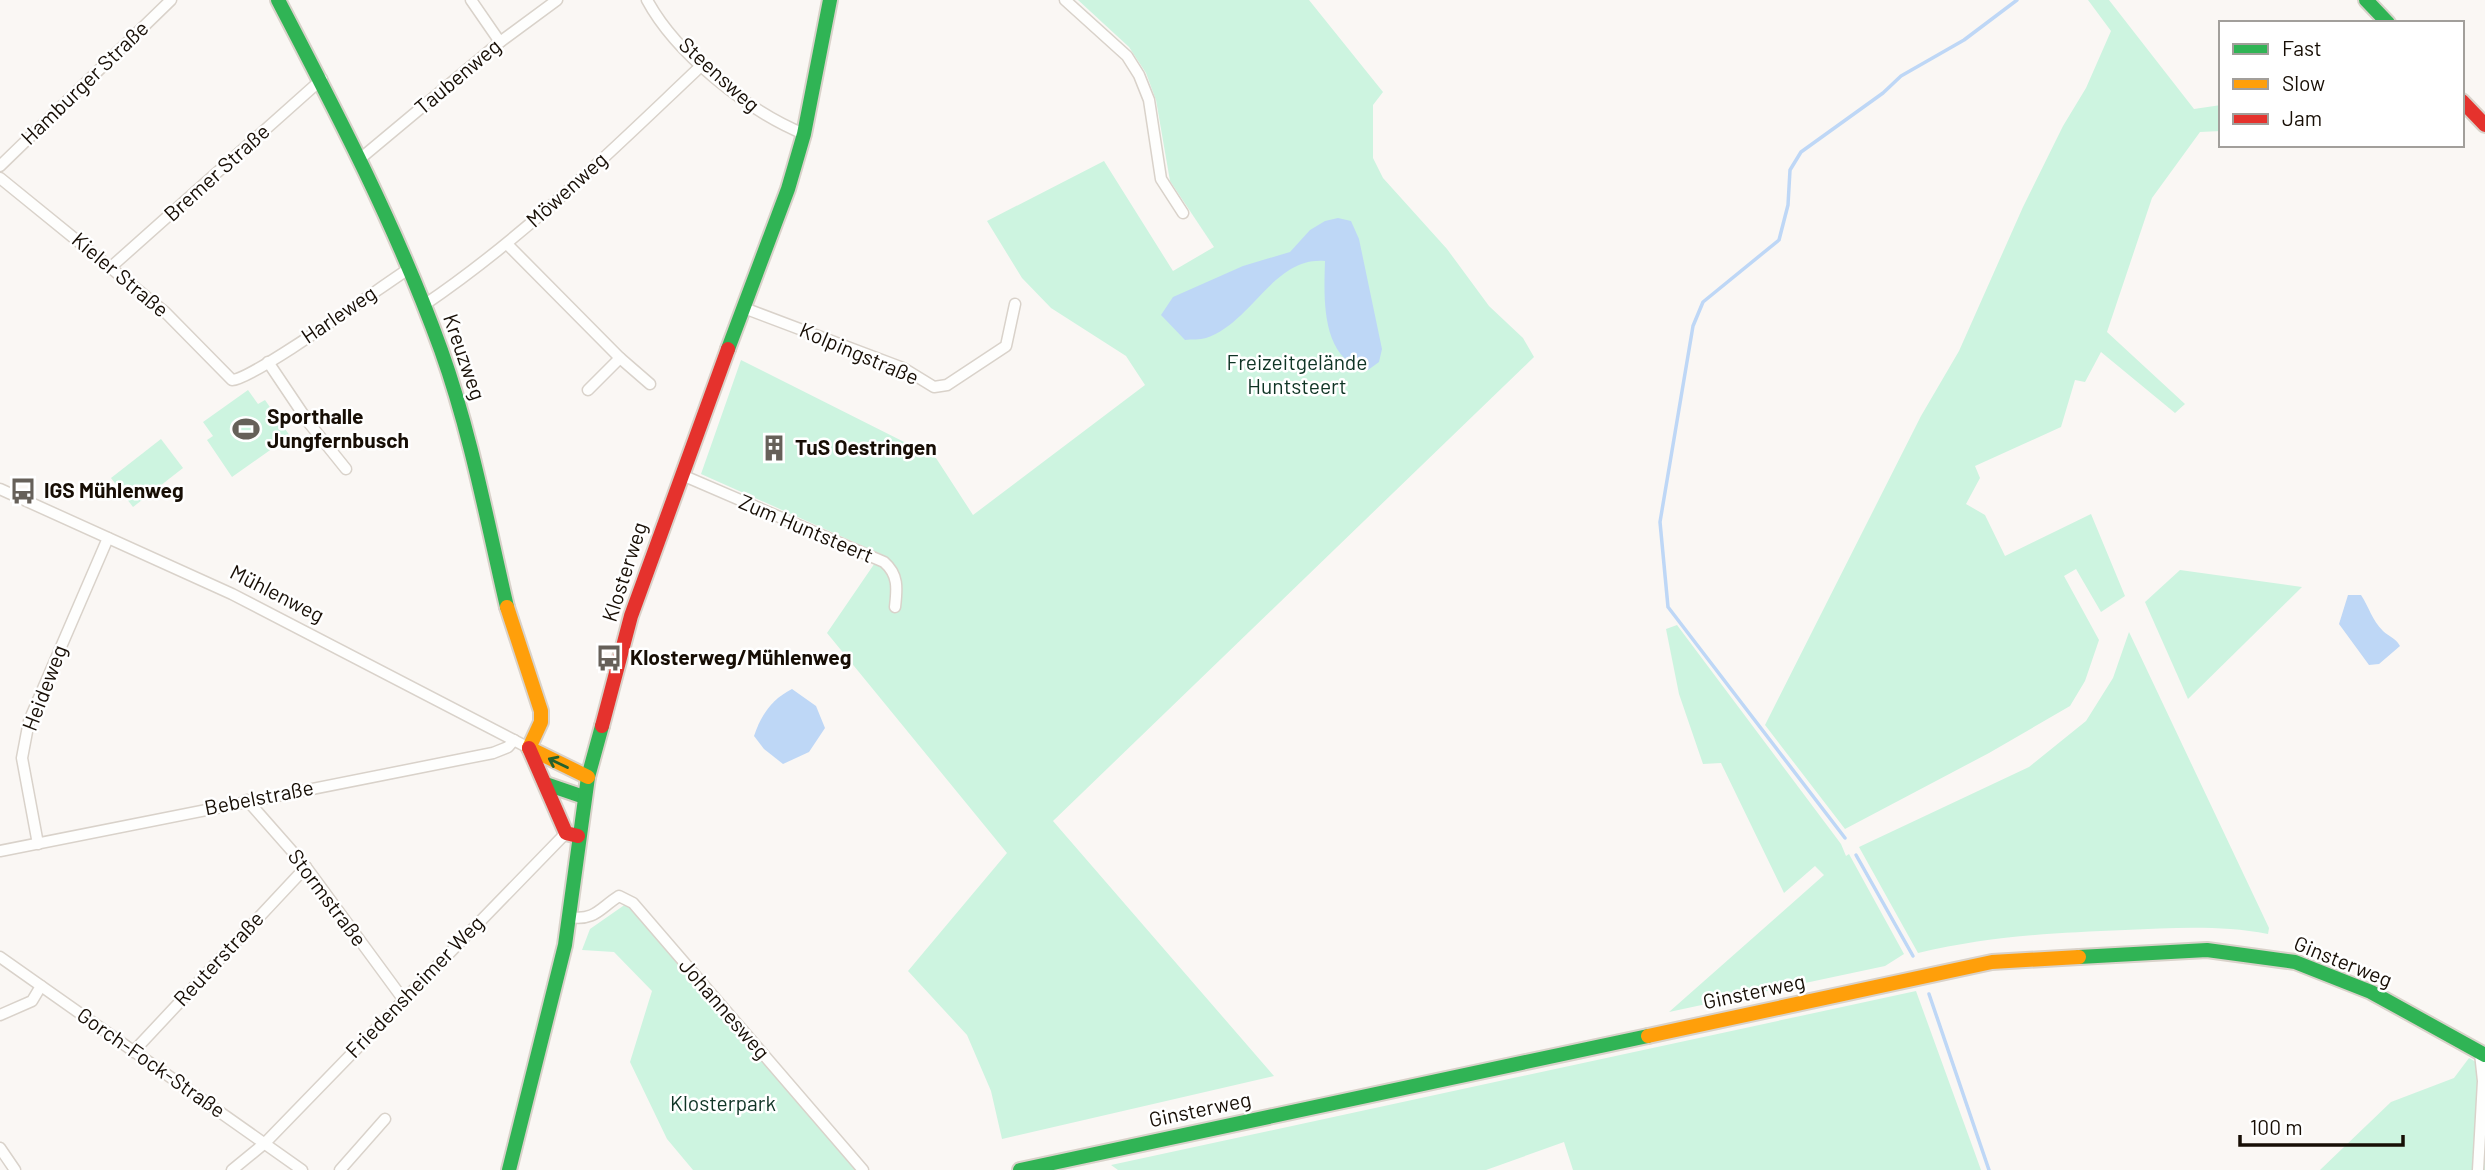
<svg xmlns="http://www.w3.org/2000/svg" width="2485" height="1170" viewBox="0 0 2485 1170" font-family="Barlow,sans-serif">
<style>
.green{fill:#cdf4e0}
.water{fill:#bed7f6}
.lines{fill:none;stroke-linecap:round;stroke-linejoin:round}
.stream{stroke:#bed7f6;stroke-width:3.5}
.street-casing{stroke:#d9d2ca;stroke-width:13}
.fast-casing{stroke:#d9d2ca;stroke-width:18}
.slow-casing{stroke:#d9d2ca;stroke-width:18}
.jam-casing{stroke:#d9d2ca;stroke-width:18}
.street{stroke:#fefefd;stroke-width:10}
.fast{stroke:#30b455;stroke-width:14}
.slow{stroke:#ff9f0a;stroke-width:14}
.jam{stroke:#e5322d;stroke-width:14}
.oneway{stroke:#24612d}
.labels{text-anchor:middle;stroke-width:5;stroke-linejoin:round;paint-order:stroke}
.street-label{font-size:21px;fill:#170e05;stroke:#fff}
.park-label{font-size:21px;fill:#0f3425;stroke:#fff}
.poi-label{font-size:21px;font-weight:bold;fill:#170e05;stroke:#fff;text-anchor:start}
</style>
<rect width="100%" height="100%" fill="#faf7f4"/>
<g class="green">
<path d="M1078,0H1309L1383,92L1373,105V158L1383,178L1447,249L1489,306L1523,338L1534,357L1053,821L1274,1076L1002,1139L991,1091L967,1035L908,971L1007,853L827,633L881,554L701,474L741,360L936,458L973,515L1145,385L1126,356L1051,308L1022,278L987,221L1104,161L1173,271L1214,247L1170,181L1156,100L1146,73L1129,47Z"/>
<path d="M2088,0H2109L2194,109L2221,105V131L2200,132L2152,198L2107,332L2185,404L2175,413L2101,352L2085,382L2075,380L2061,427L1975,466L1980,478L1966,504L1985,515L2005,556L2091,514L2125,596L2101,612L2076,569L2064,576L2099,640L2085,681L2070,706L1989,753L1845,829L1765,725L1921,416L1959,351L2023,207L2063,126L2086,88L2111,31Z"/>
<path d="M248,390L258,404L265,400L290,436L232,477L207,440L213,436L203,422Z"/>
<path d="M161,439L183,468L133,507L111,478Z"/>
<path d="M2180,570L2302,587L2188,699L2145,602Z"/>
<path d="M1677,625L1841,844L1846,856L1849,854L1904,954L1885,966L1669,1012L1824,875L1815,866L1784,893L1721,763L1703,764L1679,694L1666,629Z"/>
<path d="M2129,632L2269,928L2268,934C2220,925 2174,928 2125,930C2051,933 1990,936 1918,953L1859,847L2029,767L2086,721L2113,678Z"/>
<path d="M633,899L867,1170H693L667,1139L630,1062L652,991L614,952L582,950L590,929Z"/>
<path d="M1916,991L1981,1170H1573L1564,1142L1486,1170H1118L1111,1165Z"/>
<path d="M2469,1058L2485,1067V1170H2320L2391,1102L2454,1078Z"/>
</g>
<g class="water">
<path d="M1338,218L1351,221L1359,239L1382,349L1379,362L1368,370C1320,361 1324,297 1325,261C1274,256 1252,323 1206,338C1200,340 1191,339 1185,340L1161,315L1173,297L1243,266L1290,252L1310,230L1325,221Z"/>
<path d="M2348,595H2361C2369,607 2372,620 2383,631C2389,637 2395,637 2400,646L2379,664L2369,665L2339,624Z"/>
<path d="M792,689L816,706L825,728L809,752L783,764L764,749L754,736C761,715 772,699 792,689Z"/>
</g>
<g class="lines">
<g class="stream">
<path d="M1845,838L1668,607L1660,522L1693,326L1703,302L1779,240L1788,205L1790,170L1801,152L1883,93L1901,76L1964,40L2017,0"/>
<path d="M1856,855L1913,956"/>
<path d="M1929,994L1989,1170"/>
</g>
<g class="street-casing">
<g id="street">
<path d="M471,0L500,42"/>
<path d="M647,0C676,54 748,111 804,134"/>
<path d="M1065,0L1127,56L1139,75L1149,100L1161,179L1183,213"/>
<path d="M361,158L500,42L557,0"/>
<path d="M0,166L171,0"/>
<path d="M0,178L165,312L232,380C254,379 382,286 410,268"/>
<path d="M507,244L620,358L588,390"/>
<path d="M111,267L322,79"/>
<path d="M424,305C526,236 613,149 702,65"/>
<path d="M744,308L903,368L934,387L947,385L1006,346L1015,304"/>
<path d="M620,358L650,384"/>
<path d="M268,362L309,423L346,469"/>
<path d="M682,475L884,562C899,575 897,589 895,607"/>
<path d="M0,489L232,594L529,748"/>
<path d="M247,800L306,867L403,999"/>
<path d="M38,844L22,758L29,721L108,538"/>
<path d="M0,851L493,753L508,747L514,740"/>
<path d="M570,917C595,921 600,908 619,896L633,903L863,1170"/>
<path d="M0,957L302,1170"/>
<path d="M0,1015L32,1001L41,986"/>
<path d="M133,1052L306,867"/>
<path d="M0,1148L15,1170"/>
<path d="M232,1170L265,1143L566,833"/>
<path d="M340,1170L385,1119"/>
<path d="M2478,1170L2483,1081L2480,1053"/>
</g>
</g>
<g class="fast-casing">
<g id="fast">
<path d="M278,0C338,115 397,228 441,350C471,434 487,521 507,607"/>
<path d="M2366,0L2388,23"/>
<path d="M728,349L788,189L804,134L830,0"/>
<path d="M546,784L584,797"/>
<path d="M2079,957L2207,950L2295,962L2371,992L2485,1055"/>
<path d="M509,1170L565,945L588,777L602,726"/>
<path d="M1020,1170L1648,1036"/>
</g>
</g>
<g class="slow-casing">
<g id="slow">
<path d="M507,607L541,711V722L529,748"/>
<path d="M529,748L588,777"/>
<path d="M1648,1036L1992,962L2079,957"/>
</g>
</g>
<g class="jam-casing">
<g id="jam">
<path d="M2462,101L2485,125"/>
<path d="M602,726L631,616L728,349"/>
<path d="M529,748L566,833L578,836"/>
</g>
</g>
<use href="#street" class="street"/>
<use href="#fast" class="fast"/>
<use href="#slow" class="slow"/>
<use href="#jam" class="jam"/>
</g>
<defs><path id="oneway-shaft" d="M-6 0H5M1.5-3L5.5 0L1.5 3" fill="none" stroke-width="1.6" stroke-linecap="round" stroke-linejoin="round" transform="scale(1.75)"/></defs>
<use class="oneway" href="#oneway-shaft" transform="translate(558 763) rotate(-154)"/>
<defs>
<g id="stadium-bare" transform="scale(2.1)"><path d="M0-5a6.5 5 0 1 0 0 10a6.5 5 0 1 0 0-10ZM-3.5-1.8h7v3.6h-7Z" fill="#666059" stroke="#fff" stroke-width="2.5" paint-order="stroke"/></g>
<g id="building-bare" transform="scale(2.1)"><path d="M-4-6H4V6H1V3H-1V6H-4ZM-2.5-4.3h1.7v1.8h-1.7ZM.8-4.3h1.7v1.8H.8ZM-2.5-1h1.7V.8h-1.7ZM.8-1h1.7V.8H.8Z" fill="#666059" stroke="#fff" stroke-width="2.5" paint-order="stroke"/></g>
<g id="bus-bare" transform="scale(2.1)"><path d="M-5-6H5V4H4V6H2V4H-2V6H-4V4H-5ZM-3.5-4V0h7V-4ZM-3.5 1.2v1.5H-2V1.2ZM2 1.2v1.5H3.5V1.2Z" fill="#666059" stroke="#fff" stroke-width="2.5" paint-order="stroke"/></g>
</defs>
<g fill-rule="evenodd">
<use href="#stadium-bare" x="246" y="429"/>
<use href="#building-bare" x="774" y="448"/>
<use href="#bus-bare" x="23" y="491"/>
<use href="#bus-bare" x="609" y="658"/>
</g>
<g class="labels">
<g class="street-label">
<text transform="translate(719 75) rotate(42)" y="7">Steensweg</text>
<text transform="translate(458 77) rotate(-40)" y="7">Taubenweg</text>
<text transform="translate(85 83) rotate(-44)" y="7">Hamburger Straße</text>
<text transform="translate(217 173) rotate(-42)" y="7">Bremer Straße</text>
<text transform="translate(567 190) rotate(-42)" y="7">Möwenweg</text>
<text transform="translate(120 275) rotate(40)" y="7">Kieler Straße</text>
<text transform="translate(339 315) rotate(-34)" y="7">Harleweg</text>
<text transform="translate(859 354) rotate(23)" y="7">Kolpingstraße</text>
<text transform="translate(464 357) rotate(71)" y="7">Kreuzweg</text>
<text transform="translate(806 529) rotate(23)" y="7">Zum Huntsteert</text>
<text transform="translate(625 572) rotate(-72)" y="7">Klosterweg</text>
<text transform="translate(277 594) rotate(27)" y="7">Mühlenweg</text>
<text transform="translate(45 688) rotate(-69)" y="7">Heideweg</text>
<text transform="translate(259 798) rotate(-11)" y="7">Bebelstraße</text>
<text transform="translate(327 898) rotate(53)" y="7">Stormstraße</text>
<text transform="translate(219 959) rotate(-47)" y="7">Reuterstraße</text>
<text transform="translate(2343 962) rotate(22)" y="7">Ginsterweg</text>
<text transform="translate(415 987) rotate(-46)" y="7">Friedensheimer Weg</text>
<text transform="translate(1754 992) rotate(-12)" y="7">Ginsterweg</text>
<text transform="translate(724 1009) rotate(49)" y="7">Johannesweg</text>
<text transform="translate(151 1063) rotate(35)" y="7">Gorch-Fock-Straße</text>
<text transform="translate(1200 1110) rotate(-12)" y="7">Ginsterweg</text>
</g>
<g class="park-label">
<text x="1297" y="370">Freizeitgelände<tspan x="1297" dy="24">Huntsteert</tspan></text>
<text x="723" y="1111">Klosterpark</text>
</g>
<g class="poi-label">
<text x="267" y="424">Sporthalle<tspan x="267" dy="24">Jungfernbusch</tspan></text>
<text x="795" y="455">TuS Oestringen</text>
<text x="44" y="498">IGS Mühlenweg</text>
<text x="630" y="665">Klosterweg/Mühlenweg</text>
</g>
</g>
<rect x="2219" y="21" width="245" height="126" fill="#ffffff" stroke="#a29f9b" stroke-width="2"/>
<rect x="2233" y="44" width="35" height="10" fill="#30b455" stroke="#a29f9b" stroke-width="2"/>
<text x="2282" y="56" font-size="21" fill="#170e05">Fast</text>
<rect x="2233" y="79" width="35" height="10" fill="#ff9f0a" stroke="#a29f9b" stroke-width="2"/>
<text x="2282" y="91" font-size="21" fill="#170e05">Slow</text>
<rect x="2233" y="114" width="35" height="10" fill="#e5322d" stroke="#a29f9b" stroke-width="2"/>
<text x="2282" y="126" font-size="21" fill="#170e05">Jam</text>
<path d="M2240 1135v10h163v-10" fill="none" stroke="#170e05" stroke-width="3.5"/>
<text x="2250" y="1135" font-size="21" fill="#170e05" stroke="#ffffff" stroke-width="5" paint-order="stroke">100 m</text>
</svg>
